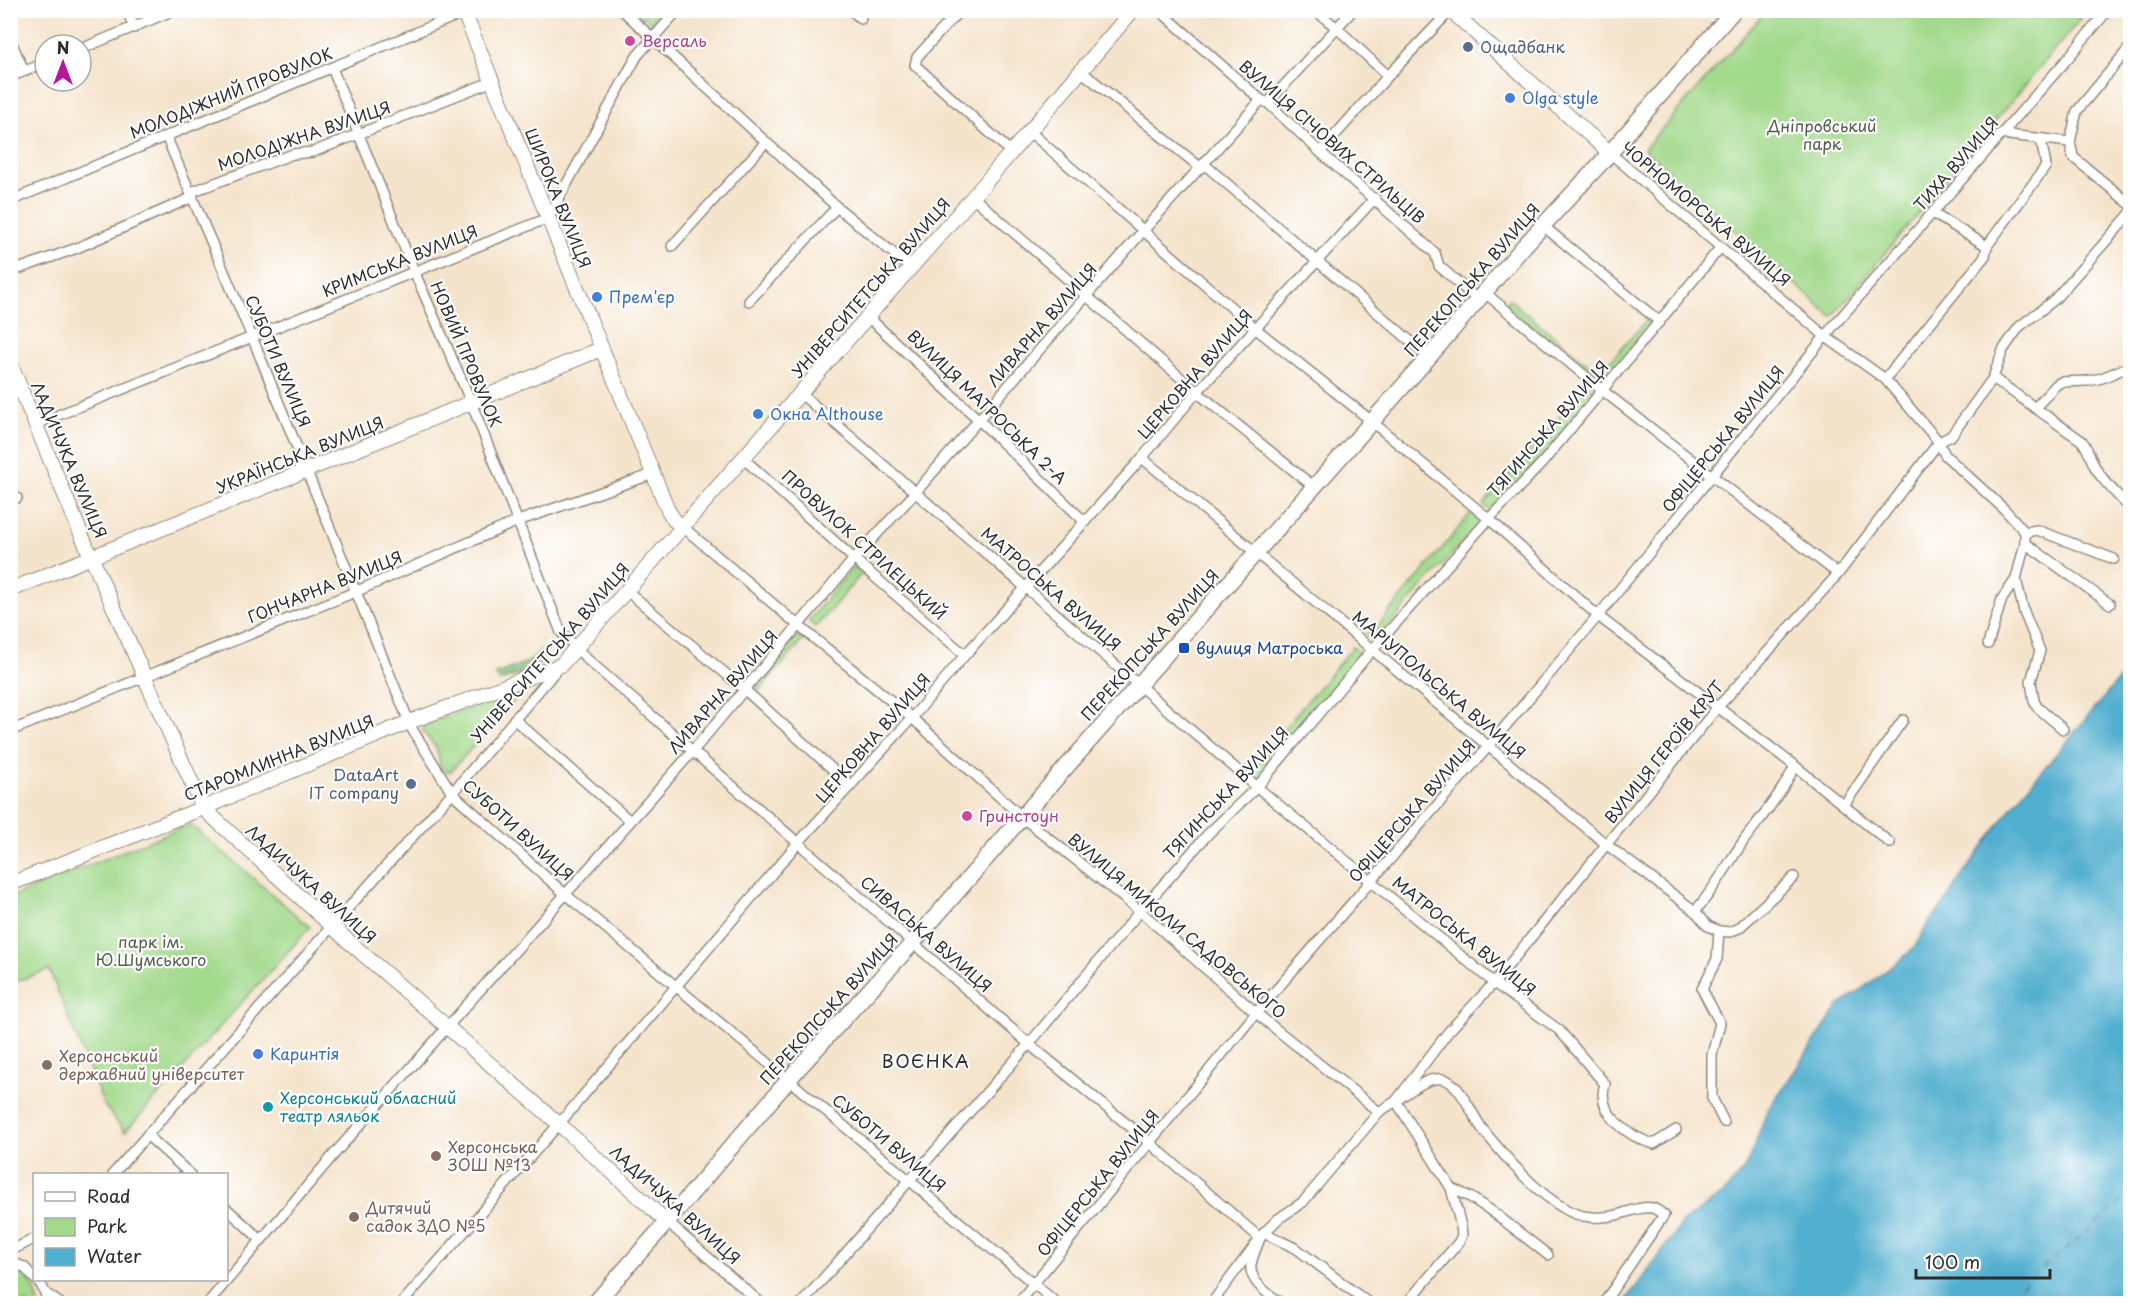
<svg xmlns="http://www.w3.org/2000/svg" width="2141" height="1314" viewBox="0 0 2141 1314" font-family="'Playpen Sans',sans-serif">
<style>
.green{fill:#a2d98b;stroke:#66825b;stroke-width:1.5}
.forest{fill:#81b977;stroke:#567251;stroke-width:1.5}
.water{fill:#51afcf;stroke:#3e6d7d;stroke-width:1.5}
.lines{fill:none;stroke-linecap:round;stroke-linejoin:round}
.ferry{stroke:#3a606d;stroke-width:1.5;stroke-dasharray:8 6;stroke-linecap:butt}
.street-casing{stroke:#90887c;stroke-width:12}
.secondary-casing{stroke:#90887c;stroke-width:16}
.primary-casing{stroke:#90887c;stroke-width:18}
.street{stroke:#fff;stroke-width:9}
.secondary{stroke:#fff;stroke-width:14}
.primary{stroke:#fff;stroke-width:15}
.hotel-dot{fill:#d1479c;stroke:#fff;stroke-width:2}
.service-dot{fill:#5c6f8a;stroke:#fff;stroke-width:2}
.shop-dot{fill:#3f7fe0;stroke:#fff;stroke-width:2}
.transit-dot{fill:#1a4fb4;stroke:#fff;stroke-width:2}
.education-dot{fill:#8d6e63;stroke:#fff;stroke-width:2}
.culture-dot{fill:#0f9aa8;stroke:#fff;stroke-width:2}
.labels{text-anchor:middle;stroke-width:4.5;stroke-linejoin:round;paint-order:stroke}
.hotel-label{font-size:16px;fill:#b23c85;stroke:#fff;text-anchor:start}
.service-label{font-size:16px;fill:#4e5e75;stroke:#fff;text-anchor:start}
.street-label{font-size:16px;fill:#2b2b2b;stroke:#fff}
.shop-label{font-size:16px;fill:#366cbe;stroke:#fff;text-anchor:start}
.park-label{font-size:16px;fill:#4f5f48;stroke:#fff}
.transit-label{font-size:16px;fill:#164399;stroke:#fff;text-anchor:start}
.education-label{font-size:16px;fill:#785e54;stroke:#fff;text-anchor:start}
.culture-label{font-size:16px;fill:#0d838f;stroke:#fff;text-anchor:start}
.neighbourhood-label{font-size:18px;letter-spacing:1.5px;fill:#2b2b2b;stroke:#fff}
</style>
<rect width="100%" height="100%" fill="#fff"/>
<filter id="ink" filterUnits="userSpaceOnUse"><feTurbulence type="fractalNoise" baseFrequency=".0167" numOctaves="2"/><feDisplacementMap in="SourceGraphic" scale="12" xChannelSelector="R" yChannelSelector="G"/><feConvolveMatrix kernelMatrix="1 2 1 2 8 2 1 2 1" color-interpolation-filters="sRGB"/></filter>
<filter id="wash" filterUnits="userSpaceOnUse"><feTurbulence type="fractalNoise" baseFrequency=".008" numOctaves="4" result="noise"/><feDisplacementMap in="SourceGraphic" scale="24" xChannelSelector="R" yChannelSelector="G"/><feGaussianBlur stdDeviation="1.35" result="paint"/><feColorMatrix in="noise" values="0 0 0 0 0 0 0 0 0 0 0 0 0 0 0 0 0 1.4 0 .05"/><feComposite in="paint" operator="in"/></filter>
<g filter="url(#wash)">
<rect width="100%" height="100%" fill="#f5e4cc"/>
<g class="green">
<path d="M630,11H655L659,14L651,23L643,16L640,19Z"/>
<path d="M1766,11V10L2087,11L1832,317L1644,149Z"/>
<path d="M1509,299L1599,373L1647,320L1654,325L1607,379L1602,382L1596,379L1505,305Z"/>
<path d="M1587,384L1596,391L1540,461L1491,512L1483,505Z"/>
<path d="M1472,512L1478,518L1477,526L1382,633L1371,638L1366,634L1372,633Z"/>
<path d="M854,566L862,573L816,627L808,621Z"/>
<path d="M797,635L803,640L757,693L752,689Z"/>
<path d="M1353,647L1361,654L1260,778L1250,769Z"/>
<path d="M523,691L451,771L446,772L440,764L436,747L423,732V724Z"/>
<path d="M190,824L310,927L125,1132L104,1105L49,970L11,983V897Z"/>
<path d="M11,1265C28,1272 34,1286 39,1303L11,1304Z"/>
</g>
<path class="forest" d="M540,651L544,654L540,665L529,671L500,681L495,674L528,662Z"/>
<path class="water" d="M2130,666V1303H1624L1684,1221L1724,1193L1743,1170L1749,1160L1767,1111L1839,1006L1903,958L1916,945L1930,921L1944,904L1959,880L2010,809Z"/>
<g class="lines">
<path class="ferry" d="M1999,1304L2130,1195"/>
</g>
</g>
<g filter="url(#ink)">
<g class="lines">
<g class="street-casing">
<g id="street">
<path d="M127,10L134,28"/>
<path d="M622,10L837,207L910,267"/>
<path d="M851,10L861,19"/>
<path d="M960,10L917,57L915,65L1011,152"/>
<path d="M1159,10L1261,100L1268,103L1320,152L1435,253L1439,266L1478,300"/>
<path d="M1315,10L1337,28L1388,76"/>
<path d="M10,39L24,71"/>
<path d="M81,49L174,10"/>
<path d="M332,68L414,271L471,402L561,632L588,660L1029,1044L1150,1143L1260,1238C1257,1247 1252,1257 1251,1265C1249,1283 1271,1296 1283,1304"/>
<path d="M1081,71L1201,168"/>
<path d="M10,77L45,63"/>
<path d="M1268,103L1353,10"/>
<path d="M1029,131L1255,328L1364,415L1489,519L1598,616L1795,766L1890,843"/>
<path d="M2000,134L2070,142L2073,157L2130,204"/>
<path d="M166,136L252,337L412,729L452,793L565,894L1058,1304"/>
<path d="M2070,142L2077,111L2130,47"/>
<path d="M1320,152L1388,76L1450,11"/>
<path d="M1610,153L1826,337L1885,379L1939,442L1945,455L2004,509L2025,532L2037,530L2114,559"/>
<path d="M1204,164L1429,357"/>
<path d="M191,192L293,154L313,152L493,81"/>
<path d="M973,197L1197,392L1314,487"/>
<path d="M10,201L463,13"/>
<path d="M1932,213L1987,246"/>
<path d="M1542,225L1660,322"/>
<path d="M672,246L766,142"/>
<path d="M10,272L77,248L193,197"/>
<path d="M1484,292L1602,390L1838,574"/>
<path d="M749,301L837,207"/>
<path d="M867,316L979,420L1085,522"/>
<path d="M1993,378L2082,441C2088,449 2089,454 2093,463C2099,477 2113,490 2124,502"/>
<path d="M1885,379L1985,256L1987,246L2046,166L2041,140"/>
<path d="M800,393L1257,787L1494,983L1559,1030L1605,1084C1595,1113 1629,1137 1654,1144L1676,1130"/>
<path d="M2035,408L2056,385L2061,382L2088,381L2102,378L2130,366"/>
<path d="M36,424L548,218L637,56L678,10"/>
<path d="M743,458L854,559L965,655"/>
<path d="M1142,458L1607,845L1695,911L1708,926L1719,931L1717,959L1702,989L1720,1023L1712,1055V1098L1724,1122"/>
<path d="M10,500L17,498"/>
<path d="M683,527L799,626L912,718L1022,817L1140,911L1256,1013L1379,1112"/>
<path d="M2025,532V543L2016,579L2024,612L2040,651L2031,681L2034,701L2037,707L2063,729"/>
<path d="M2025,543L2110,604"/>
<path d="M626,590L745,690L851,786"/>
<path d="M1988,644L2002,599L2016,579"/>
<path d="M514,719L630,821"/>
<path d="M10,731L355,592L518,521L653,474"/>
<path d="M1844,805L1903,720"/>
<path d="M1695,911C1715,889 1728,863 1745,839C1763,815 1782,793 1795,766"/>
<path d="M1719,931L1730,932L1739,928L1794,877"/>
<path d="M147,1135L190,1174"/>
<path d="M113,1174L332,926L452,793L559,667"/>
<path d="M226,1208L260,1239"/>
<path d="M667,1222L762,1304"/>
<path d="M1264,1233L1297,1249L1370,1304"/>
<path d="M10,1251L34,1239"/>
<path d="M1548,1255L1493,1212L1470,1197L1451,1188L1396,1101C1409,1092 1429,1074 1446,1080C1462,1086 1473,1118 1484,1131C1506,1158 1536,1193 1567,1210C1581,1218 1601,1219 1617,1215C1628,1212 1640,1206 1653,1208C1656,1209 1661,1213 1664,1215L1603,1304"/>
<path d="M10,1262L24,1267L34,1278"/>
<path d="M36,1280C44,1286 46,1294 47,1304"/>
<path d="M45,1293L61,1304"/>
<path d="M207,1304L336,1152L693,751L854,559L915,493L1142,232L1261,100"/>
<path d="M401,1304L559,1124L798,843L912,718L965,655L1142,458L1197,392L1375,198"/>
<path d="M801,1304L1029,1044L1140,911L1208,834L1257,787L1372,650L1489,519L1543,462L1720,248"/>
<path d="M1017,1304L1256,1013L1488,747L1598,616L1835,324L2063,64L2108,10"/>
<path d="M1211,1304L1264,1233L1278,1219L1303,1202L1379,1112L1396,1101L1449,1031L1494,983L1717,708L1838,574L1939,442L1951,436L1993,378L2003,350L2019,327L2054,300L2130,214"/>
<path d="M1406,1304L1459,1242L1462,1235L1461,1226L1451,1188"/>
</g>
</g>
<g class="secondary-casing">
<g id="secondary">
<path d="M463,10L668,510L674,520L683,527"/>
<path d="M1450,10L1610,153"/>
<path d="M10,363L81,534L203,808L347,940L559,1124L667,1222"/>
<path d="M10,590L307,470L601,349"/>
<path d="M10,884L203,808L409,722L561,665L973,197L1133,10"/>
</g>
</g>
<g class="primary-casing">
<path id="primary" d="M594,1304L667,1222L797,1070L917,938L1022,817L1429,357L1524,246L1601,163L1734,10"/>
</g>
<use href="#street" class="street"/>
<use href="#secondary" class="secondary"/>
<use href="#primary" class="primary"/>
</g>
</g>
<g class="hotel-dot">
<circle cx="630" cy="41" r="6"/>
<circle cx="967" cy="816" r="6"/>
</g>
<g class="service-dot">
<circle cx="1468" cy="47" r="6"/>
<circle cx="411" cy="784" r="6"/>
</g>
<g class="shop-dot">
<circle cx="1510" cy="98" r="6"/>
<circle cx="597" cy="297" r="6"/>
<circle cx="758" cy="414" r="6"/>
<circle cx="258" cy="1054" r="6"/>
</g>
<rect class="transit-dot" x="1178" y="642" width="12" height="12" rx="3"/>
<g class="education-dot">
<circle cx="47" cy="1065" r="6"/>
<circle cx="436" cy="1156" r="6"/>
<circle cx="354" cy="1217" r="6"/>
</g>
<circle class="culture-dot" cx="268" cy="1107" r="6"/>
<g class="labels">
<g class="hotel-label">
<text x="642" y="47">Версаль</text>
<text x="979" y="822">Гринстоун</text>
</g>
<g class="service-label">
<text x="1480" y="53">Ощадбанк</text>
<text x="399" y="781" text-anchor="end">DataArt<tspan x="399" dy="18">IT company</tspan></text>
</g>
<g class="street-label">
<text transform="translate(231 93) rotate(-22)" y="6">МОЛОДІЖНИЙ ПРОВУЛОК</text>
<text transform="translate(304 136) rotate(-19)" y="6">МОЛОДІЖНА ВУЛИЦЯ</text>
<text transform="translate(1332 142) rotate(41)" y="6">ВУЛИЦЯ СІЧОВИХ СТРІЛЬЦІВ</text>
<text transform="translate(1956 164) rotate(-49)" y="6">ТИХА ВУЛИЦЯ</text>
<text transform="translate(558 198) rotate(68)" y="6">ШИРОКА ВУЛИЦЯ</text>
<text transform="translate(1706 214) rotate(40)" y="6">ЧОРНОМОРСЬКА ВУЛИЦЯ</text>
<text transform="translate(400 261) rotate(-22)" y="6">КРИМСЬКА ВУЛИЦЯ</text>
<text transform="translate(1472 280) rotate(-49)" y="6">ПЕРЕКОПСЬКА ВУЛИЦЯ</text>
<text transform="translate(871 288) rotate(-49)" y="6">УНІВЕРСИТЕТСЬКА ВУЛИЦЯ</text>
<text transform="translate(1042 325) rotate(-49)" y="6">ЛИВАРНА ВУЛИЦЯ</text>
<text transform="translate(466 354) rotate(67)" y="6">НОВИЙ ПРОВУЛОК</text>
<text transform="translate(278 361) rotate(67)" y="6">СУБОТИ ВУЛИЦЯ</text>
<text transform="translate(1195 374) rotate(-49)" y="6">ЦЕРКОВНА ВУЛИЦЯ</text>
<text transform="translate(987 407) rotate(44)" y="6">ВУЛИЦЯ МАТРОСЬКА 2-А</text>
<text transform="translate(1548 429) rotate(-49)" y="6">ТЯГИНСЬКА ВУЛИЦЯ</text>
<text transform="translate(1723 439) rotate(-51)" y="6">ОФІЦЕРСЬКА ВУЛИЦЯ</text>
<text transform="translate(300 455) rotate(-22)" y="6">УКРАЇНСЬКА ВУЛИЦЯ</text>
<text transform="translate(69 460) rotate(67)" y="6">ЛАДИЧУКА ВУЛИЦЯ</text>
<text transform="translate(864 545) rotate(42)" y="6">ПРОВУЛОК СТРІЛЕЦЬКИЙ</text>
<text transform="translate(325 587) rotate(-22)" y="6">ГОНЧАРНА ВУЛИЦЯ</text>
<text transform="translate(1051 589) rotate(41)" y="6">МАТРОСЬКА ВУЛИЦЯ</text>
<text transform="translate(1150 645) rotate(-48)" y="6">ПЕРЕКОПСЬКА ВУЛИЦЯ</text>
<text transform="translate(550 653) rotate(-49)" y="6">УНІВЕРСИТЕТСЬКА ВУЛИЦЯ</text>
<text transform="translate(1439 685) rotate(40)" y="6">МАРІУПОЛЬСЬКА ВУЛИЦЯ</text>
<text transform="translate(723 692) rotate(-49)" y="6">ЛИВАРНА ВУЛИЦЯ</text>
<text transform="translate(873 738) rotate(-49)" y="6">ЦЕРКОВНА ВУЛИЦЯ</text>
<text transform="translate(1664 752) rotate(-51)" y="6">ВУЛИЦЯ ГЕРОЇВ КРУТ</text>
<text transform="translate(279 758) rotate(-22)" y="6">СТАРОМЛИННА ВУЛИЦЯ</text>
<text transform="translate(1226 793) rotate(-47)" y="6">ТЯГИНСЬКА ВУЛИЦЯ</text>
<text transform="translate(1412 811) rotate(-49)" y="6">ОФІЦЕРСЬКА ВУЛИЦЯ</text>
<text transform="translate(518 830) rotate(42)" y="6">СУБОТИ ВУЛИЦЯ</text>
<text transform="translate(311 884) rotate(42)" y="6">ЛАДИЧУКА ВУЛИЦЯ</text>
<text transform="translate(1177 926) rotate(40)" y="6">ВУЛИЦЯ МИКОЛИ САДОВСЬКОГО</text>
<text transform="translate(926 934) rotate(41)" y="6">СИВАСЬКА ВУЛИЦЯ</text>
<text transform="translate(1464 936) rotate(39)" y="6">МАТРОСЬКА ВУЛИЦЯ</text>
<text transform="translate(829 1009) rotate(-48)" y="6">ПЕРЕКОПСЬКА ВУЛИЦЯ</text>
<text transform="translate(889 1143) rotate(40)" y="6">СУБОТИ ВУЛИЦЯ</text>
<text transform="translate(1098 1183) rotate(-51)" y="6">ОФІЦЕРСЬКА ВУЛИЦЯ</text>
<text transform="translate(675 1205) rotate(42)" y="6">ЛАДИЧУКА ВУЛИЦЯ</text>
</g>
<g class="shop-label">
<text x="1522" y="104">Olga style</text>
<text x="609" y="303">Прем'єр</text>
<text x="770" y="420">Окна Althouse</text>
<text x="270" y="1060">Каринтія</text>
</g>
<g class="park-label">
<text x="1822" y="132">Дніпровський<tspan x="1822" dy="18">парк</tspan></text>
<text x="151" y="948">парк ім.<tspan x="151" dy="18">Ю.Шумського</tspan></text>
</g>
<g class="transit-label">
<text x="1196" y="654">вулиця Матроська</text>
</g>
<g class="education-label">
<text x="59" y="1062">Херсонський<tspan x="59" dy="18">державний університет</tspan></text>
<text x="448" y="1153">Херсонська<tspan x="448" dy="18">ЗОШ №13</tspan></text>
<text x="366" y="1214">Дитячий<tspan x="366" dy="18">садок ЗДО №5</tspan></text>
</g>
<g class="culture-label">
<text x="280" y="1104">Херсонський обласний<tspan x="280" dy="18">театр ляльок</tspan></text>
</g>
<g class="neighbourhood-label">
<text x="926" y="1068">ВОЄНКА</text>
</g>
</g>
<rect width="2141" height="1314" fill="none" stroke="#fff" stroke-width="36"/>
<rect x="33" y="1173" width="195" height="108" fill="#ffffff" stroke="#aaaaaa" stroke-width="1.5"/>
<rect x="45" y="1192" width="30" height="9" fill="#ffffff" stroke="#aaaaaa" stroke-width="1.5"/>
<text x="87" y="1203" font-size="18" fill="#2b2b2b">Road</text>
<rect x="45" y="1218" width="30" height="18" fill="#a2d98b" stroke="#aaaaaa" stroke-width="1.5"/>
<text x="87" y="1233" font-size="18" fill="#2b2b2b">Park</text>
<rect x="45" y="1248" width="30" height="18" fill="#51afcf" stroke="#aaaaaa" stroke-width="1.5"/>
<text x="87" y="1263" font-size="18" fill="#2b2b2b">Water</text>
<g transform="translate(63 63)"><circle r="28" fill="#ffffff" stroke="#aaaaaa" stroke-width="1.5"/>
<path d="M0-4.5L10 22L0 15L-10 22Z" fill="#b5179e"/>
<text y="-9" font-size="16" font-weight="bold" text-anchor="middle" fill="#2b2b2b">N</text>
</g>
<path d="M1916 1269v9h134v-9" fill="none" stroke="#2b2b2b" stroke-width="3"/>
<text x="1925" y="1269" font-size="18" fill="#2b2b2b" stroke="#ffffff" stroke-width="4.5" paint-order="stroke">100 m</text>
</svg>
